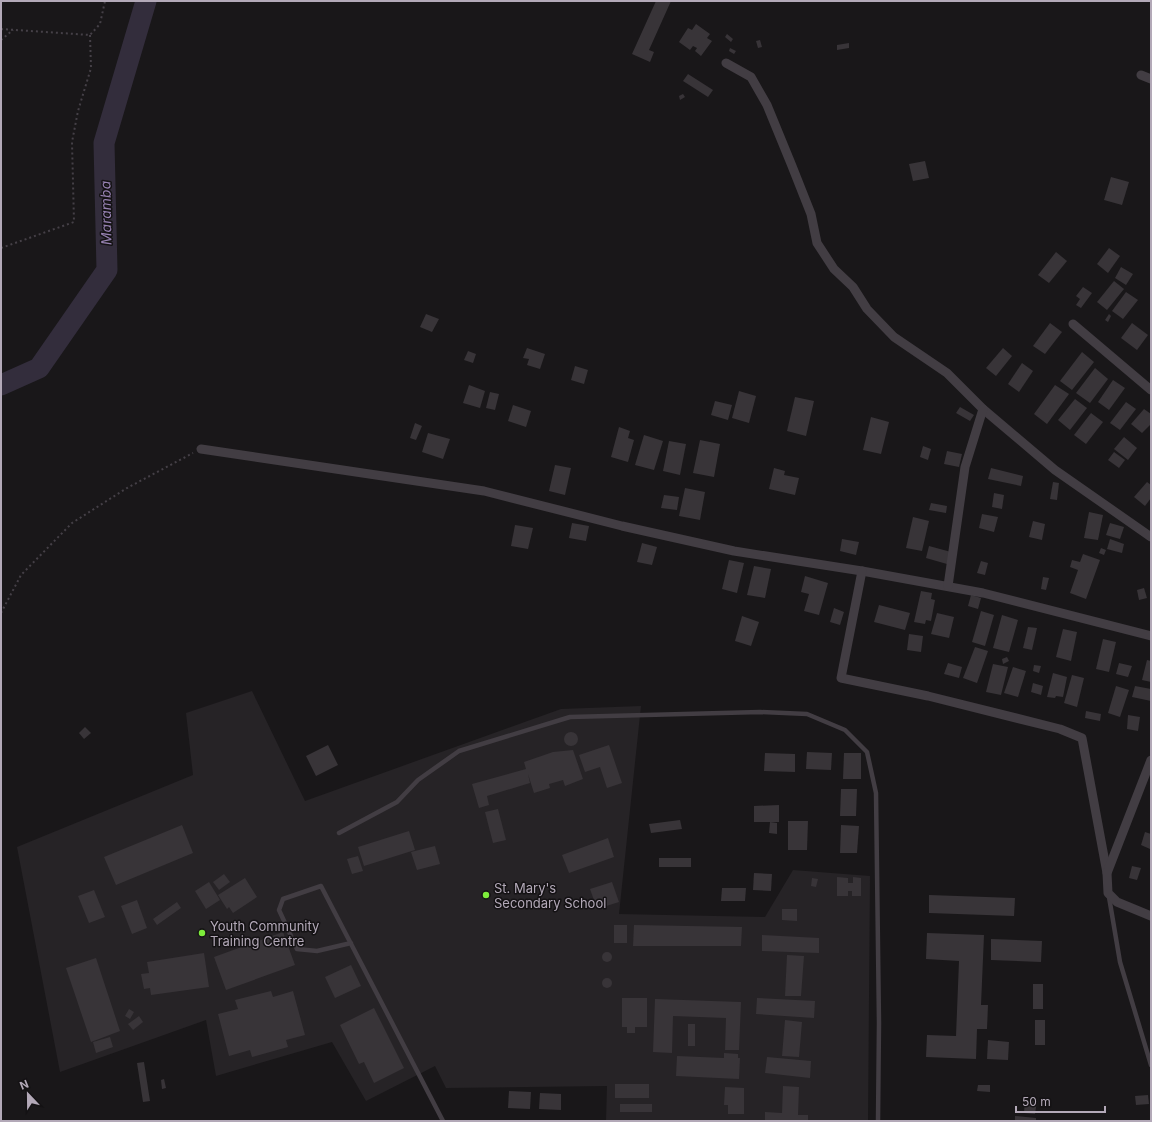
<svg xmlns="http://www.w3.org/2000/svg" width="1152" height="1122" viewBox="0 0 1152 1122" font-family="Inter,sans-serif">
<style>
.built{fill:#262326}
.lines{fill:none;stroke-linecap:round;stroke-linejoin:round}
.river{stroke:#332d3c;stroke-width:21}
.building{fill:#383438}
.path{stroke:#454047;stroke-width:2;stroke-dasharray:2 3;stroke-linecap:butt}
.service{stroke:#423d43;stroke-width:4.5}
.minor{stroke:#423d43;stroke-width:9}
.poi-dot{fill:#7dec3b;stroke:#141214;stroke-width:1.5}
.labels{text-anchor:middle;stroke-width:3;stroke-linejoin:round;paint-order:stroke}
.poi-label{font-size:13px;fill:#b3a9b8;stroke:#141214;text-anchor:start}
.water-label{font-size:14px;font-style:italic;fill:#9782b2;stroke:#141214}
</style>
<rect width="100%" height="100%" fill="#191719"/>
<path class="built" d="M252,691L305,801L561,709L641,706L619,914L765,917L793,870L870,876L868,1121H606L607,1086L446,1088L435,1066L366,1101L332,1042L216,1076L206,1020L60,1072L17,847L193,775L186,713Z"/>
<g class="lines">
<path class="river" d="M1,385L39,368L107,270L104,143L146,1"/>
</g>
<g class="building">
<path d="M656,1H671L649,50L654,52L650,62L632,54Z"/>
<path d="M696,24L710,34L707,38L712,41L701,56L695,51L697,48L693,46L690,50L679,42L688,28L692,30Z"/>
<path d="M727,34L733,39L731,42L725,37Z"/>
<path d="M760,40L762,47L758,48L756,41Z"/>
<path d="M849,43V48L837,50V45Z"/>
<path d="M730,48L736,51L734,54L729,51Z"/>
<path d="M688,74L713,90L708,97L683,81Z"/>
<path d="M683,94L685,97L680,100L679,96Z"/>
<path d="M925,161L929,178L913,181L909,164Z"/>
<path d="M1111,177L1129,182L1122,205L1104,200Z"/>
<path d="M1109,248L1120,256L1108,273L1097,264Z"/>
<path d="M1056,252L1067,261L1049,283L1038,275Z"/>
<path d="M1121,267L1133,274L1126,285L1115,278Z"/>
<path d="M1114,281L1124,289L1107,310L1097,302Z"/>
<path d="M1083,287L1092,293L1081,308L1076,305L1080,299L1076,296Z"/>
<path d="M1126,292L1138,300L1123,319L1112,311Z"/>
<path d="M426,314L439,319L432,332L420,327Z"/>
<path d="M1109,314L1111,316L1108,322L1105,320Z"/>
<path d="M1050,323L1062,332L1045,354L1033,346Z"/>
<path d="M1132,323L1148,335L1137,350L1121,338Z"/>
<path d="M527,348L545,354L540,369L527,365L529,359L523,358Z"/>
<path d="M1003,348L1012,356L996,376L986,368Z"/>
<path d="M468,351L476,354L473,363L464,360Z"/>
<path d="M1082,352L1094,362L1072,390L1060,381Z"/>
<path d="M1022,363L1033,371L1019,392L1008,384Z"/>
<path d="M575,366L588,370L584,384L571,380Z"/>
<path d="M1095,368L1108,379L1090,403L1076,393Z"/>
<path d="M1113,380L1125,388L1109,410L1098,402Z"/>
<path d="M469,385L485,391L480,408L463,403Z"/>
<path d="M1055,385L1069,394L1047,424L1034,414Z"/>
<path d="M739,391L756,396L749,423L732,418Z"/>
<path d="M490,392L499,394L495,410L486,408Z"/>
<path d="M795,397L814,401L806,436L787,431Z"/>
<path d="M1075,399L1087,408L1070,430L1058,420Z"/>
<path d="M715,401L732,405L728,420L711,415Z"/>
<path d="M1126,402L1136,409L1120,430L1110,423Z"/>
<path d="M513,405L531,411L526,427L508,421Z"/>
<path d="M960,407L974,415L970,421L956,413Z"/>
<path d="M1144,409L1151,414V424L1142,433L1131,424Z"/>
<path d="M1091,413L1103,422L1086,444L1074,435Z"/>
<path d="M871,417L889,422L881,454L863,450Z"/>
<path d="M415,423L422,426L416,440L410,438Z"/>
<path d="M619,427L630,431L628,438L634,440L628,462L611,457Z"/>
<path d="M428,433L450,439L443,459L422,452Z"/>
<path d="M644,435L663,441L654,470L635,465Z"/>
<path d="M1124,437L1137,448L1128,460L1114,449Z"/>
<path d="M700,440L720,444L714,477L693,473Z"/>
<path d="M669,441L686,444L680,475L663,471Z"/>
<path d="M923,446L931,449L928,460L920,457Z"/>
<path d="M947,451L962,454L959,467L944,464Z"/>
<path d="M1114,452L1125,460L1119,468L1108,460Z"/>
<path d="M555,465L571,468L565,495L549,491Z"/>
<path d="M774,468L785,471L784,475L799,478L795,495L769,489Z"/>
<path d="M991,468L1023,476L1021,486L988,479Z"/>
<path d="M1053,482L1059,483L1057,500L1050,499Z"/>
<path d="M1147,482L1151,485V498L1145,506L1134,497Z"/>
<path d="M685,488L705,492L700,520L679,516Z"/>
<path d="M994,493L1004,495L1002,509L992,507Z"/>
<path d="M664,495L679,497L677,510L661,508Z"/>
<path d="M931,503L947,506L946,513L929,510Z"/>
<path d="M1089,512L1103,515L1098,540L1084,538Z"/>
<path d="M982,514L998,517L994,532L979,528Z"/>
<path d="M913,517L929,521L922,551L906,548Z"/>
<path d="M1033,521L1045,524L1042,540L1029,537Z"/>
<path d="M572,523L589,526L586,541L569,538Z"/>
<path d="M1110,523L1124,527L1120,539L1106,535Z"/>
<path d="M515,525L533,528L528,549L511,546Z"/>
<path d="M842,539L859,542L856,555L840,551Z"/>
<path d="M1110,539L1124,544L1122,553L1107,549Z"/>
<path d="M642,543L657,547L652,565L637,562Z"/>
<path d="M929,546L951,552L947,564L926,558Z"/>
<path d="M1101,548L1106,550L1104,555L1099,553Z"/>
<path d="M1083,554L1100,560L1086,599L1070,593L1078,570L1070,567L1072,560L1080,562Z"/>
<path d="M729,560L744,563L737,593L722,589Z"/>
<path d="M981,561L988,563L985,575L977,573Z"/>
<path d="M754,566L771,569L765,598L747,595Z"/>
<path d="M805,576L828,583L819,615L804,611L809,594L801,592Z"/>
<path d="M1043,577L1049,578L1046,590L1041,589Z"/>
<path d="M1144,588L1147,598L1139,600L1137,590Z"/>
<path d="M921,591L932,593L931,599L935,600L931,621L926,620L925,624L914,622Z"/>
<path d="M971,595L981,598L978,609L968,606Z"/>
<path d="M879,605L910,613L905,630L874,622Z"/>
<path d="M834,608L844,612L840,625L830,622Z"/>
<path d="M981,611L994,615L985,646L972,642Z"/>
<path d="M937,613L954,617L949,638L931,634Z"/>
<path d="M1002,615L1018,620L1009,652L993,648Z"/>
<path d="M742,616L759,622L751,646L735,641Z"/>
<path d="M1028,627L1037,628L1032,650L1023,648Z"/>
<path d="M1063,629L1077,632L1071,661L1056,657Z"/>
<path d="M909,634L923,636L921,652L907,650Z"/>
<path d="M1103,639L1116,642L1109,672L1096,669Z"/>
<path d="M975,647L988,651L977,683L963,678Z"/>
<path d="M1007,657L1009,661L1003,664L1002,659Z"/>
<path d="M1147,660L1151,661V682L1142,680Z"/>
<path d="M948,663L962,667L959,678L944,674Z"/>
<path d="M1119,663L1132,666L1128,677L1116,674Z"/>
<path d="M993,664L1008,667L1001,695L986,692Z"/>
<path d="M1034,665L1041,666L1039,673L1033,671Z"/>
<path d="M1013,667L1026,671L1018,697L1004,693Z"/>
<path d="M1053,673L1067,677L1063,697L1056,696L1055,698L1047,697Z"/>
<path d="M1072,675L1084,678L1077,707L1064,703Z"/>
<path d="M1033,683L1043,686L1041,695L1031,692Z"/>
<path d="M1116,686L1129,690L1120,717L1108,713Z"/>
<path d="M1135,686L1151,689V701L1132,697Z"/>
<path d="M1086,711L1101,714L1100,721L1085,718Z"/>
<path d="M1128,715L1140,717L1138,731L1127,729Z"/>
<path d="M85,727L91,733L84,739L79,733Z"/>
<circle cx="571" cy="739" r="7"/>
<path d="M328,745L338,765L316,776L306,756Z"/>
<path d="M609,745L622,783L607,788L600,767L585,772L579,755Z"/>
<path d="M573,750L583,779L565,786L563,780L549,784L550,788L534,793L528,774L530,783L487,796L489,805L479,808L472,784L526,769L524,762L553,752Z"/>
<path d="M807,752L832,753L831,770L806,769Z"/>
<path d="M765,753L795,754V772L764,771Z"/>
<path d="M844,753H861V779H843Z"/>
<path d="M841,789H857L856,816H840Z"/>
<path d="M779,805V822H754V806Z"/>
<path d="M498,809L506,840L493,843L485,812Z"/>
<path d="M680,820L682,829L651,833L649,824Z"/>
<path d="M788,821H808L807,850H788Z"/>
<path d="M770,822L777,823V834L769,833Z"/>
<path d="M182,825L193,853L116,885L104,857Z"/>
<path d="M841,825L859,826L857,853H840Z"/>
<path d="M409,831L415,850L364,866L358,847Z"/>
<path d="M1145,832L1151,834L1150,849L1141,845Z"/>
<path d="M608,838L614,857L569,873L562,855Z"/>
<path d="M435,846L440,864L417,870L411,852Z"/>
<path d="M358,856L363,871L352,874L347,859Z"/>
<rect x="659" y="858" width="32" height="9"/>
<path d="M1132,866L1141,868L1137,880L1129,878Z"/>
<path d="M754,873L772,874L771,891L753,890Z"/>
<path d="M224,874L230,882L219,890L213,882Z"/>
<path d="M837,877L848,878V883H853V877L861,878V896H852V891H848V896H837Z"/>
<path d="M245,878L257,897L233,913L229,907L227,909L218,895Z"/>
<path d="M812,878L818,879L816,887L811,886Z"/>
<path d="M209,882L220,900L206,909L195,891Z"/>
<path d="M612,882L619,902L597,909L590,889Z"/>
<path d="M722,888H746L745,901H721Z"/>
<path d="M94,890L105,917L89,923L78,896Z"/>
<path d="M929,895L1015,898L1014,916L929,913Z"/>
<path d="M137,900L147,928L132,934L121,906Z"/>
<path d="M177,902L181,908L157,925L153,919Z"/>
<path d="M782,909H797V921L782,920Z"/>
<rect x="614" y="925" width="13" height="18"/>
<path d="M634,925L742,927L741,946H633Z"/>
<path d="M283,932L295,965L226,990L214,957Z"/>
<path d="M927,933L984,935L981,1005H988L987,1029H977L976,1059L926,1057L927,1035L956,1036L959,961L926,959Z"/>
<path d="M762,935L819,938V953L762,951Z"/>
<path d="M991,939L1042,941L1041,962L991,960Z"/>
<circle cx="607" cy="957" r="5"/>
<path d="M204,953L209,987L151,995L150,988L144,989L141,974L149,973L147,962Z"/>
<path d="M787,955L804,956L801,996H785Z"/>
<path d="M96,958L120,1031L91,1042L66,968Z"/>
<path d="M351,965L361,986L335,998L325,977Z"/>
<circle cx="607" cy="983" r="5"/>
<rect x="1033" y="984" width="10" height="25"/>
<path d="M271,991L273,997L293,991L305,1035L286,1040L288,1047L252,1057L250,1050L229,1056L218,1014L238,1009L235,1000Z"/>
<path d="M622,998H647V1027H635V1033H627V1027H622Z"/>
<path d="M757,998L815,1001L814,1018L756,1014Z"/>
<path d="M655,999L741,1002L739,1050H725L726,1018L673,1016L672,1053L653,1052Z"/>
<path d="M374,1008L404,1068L374,1083L364,1062L359,1064L340,1025Z"/>
<path d="M129,1009L134,1012L130,1019L125,1016Z"/>
<path d="M139,1016L143,1022L133,1030L128,1024Z"/>
<path d="M785,1020L802,1022L799,1057L782,1056Z"/>
<rect x="1035" y="1020" width="10" height="25"/>
<rect x="688" y="1024" width="7" height="22"/>
<path d="M110,1037L113,1047L96,1053L93,1042Z"/>
<path d="M988,1040L1009,1042L1008,1060L987,1059Z"/>
<path d="M724,1053L738,1054V1058H740L739,1079L676,1076L677,1056L724,1058Z"/>
<path d="M767,1057L811,1061L810,1078L765,1073Z"/>
<path d="M144,1062L150,1101L143,1102L137,1063Z"/>
<path d="M164,1079L166,1088L162,1089L161,1080Z"/>
<rect x="615" y="1084" width="34" height="14"/>
<path d="M978,1085H990V1092L977,1091Z"/>
<path d="M783,1086L799,1087L798,1115H808V1121H765V1112L782,1113Z"/>
<path d="M725,1087L744,1088V1114H728V1105H724Z"/>
<path d="M509,1091L531,1092L530,1109L508,1108Z"/>
<path d="M540,1093L561,1094V1110L539,1109Z"/>
<path d="M1148,1095L1149,1104L1136,1105L1135,1096Z"/>
<path d="M1025,1100L1037,1101L1035,1114L1024,1113Z"/>
<rect x="620" y="1104" width="32" height="8"/>
<path d="M1015,1116L1036,1118V1121H1015Z"/>
</g>
<g class="lines">
<g class="path">
<path d="M1,29L90,35L100,24L105,1"/>
<path d="M1,40L13,30"/>
<path d="M1,248L74,222L72,142L78,111L91,68L90,35"/>
<path d="M1,613L21,575L72,523L127,488L193,453"/>
</g>
<g class="service">
<path d="M339,833L397,802L418,780L459,751L570,717L760,712L807,714L845,730L867,752L876,793L879,1023L878,1121"/>
<path d="M1109,897L1120,962L1151,1065"/>
<path d="M351,943L317,951L297,949L279,910L283,899L321,886L443,1121"/>
</g>
<g class="minor">
<path d="M726,63L751,77L767,105L792,166L811,214L817,243L834,269L853,287L867,309L894,337L947,373L983,409L1055,470L1151,537"/>
<path d="M1141,75L1151,79"/>
<path d="M1073,324L1151,390"/>
<path d="M201,449L484,491L622,526L734,551L862,571L983,593L1151,636"/>
<path d="M862,571L841,678L928,696L1060,729L1082,738L1107,873"/>
<path d="M948,586L965,467L983,409"/>
<path d="M1151,760L1107,873L1108,893L1117,902L1151,916"/>
</g>
</g>
<g class="poi-dot">
<circle cx="486" cy="895" r="4"/>
<circle cx="202" cy="933" r="4"/>
</g>
<g class="labels">
<g class="poi-label">
<text x="494" y="893">St. Mary's<tspan x="494" dy="15">Secondary School</tspan></text>
<text x="210" y="931">Youth Community<tspan x="210" dy="15">Training Centre</tspan></text>
</g>
<g class="water-label">
<text transform="translate(106 213) rotate(-91)" y="5">Maramba</text>
</g>
</g>
<rect width="1152" height="1122" fill="none" stroke="#b3a9b8" stroke-width="4"/>
<g transform="translate(28 1094) rotate(338)" stroke="#141214" stroke-width="3" paint-order="stroke">
<path d="M0-3L7 15L0 10L-7 15Z" fill="#b3a9b8"/>
<text y="-6" font-size="11" font-weight="bold" text-anchor="middle" fill="#b3a9b8">N</text>
</g>
<path d="M1016 1106v6h89v-6" fill="none" stroke="#b3a9b8" stroke-width="2"/>
<text x="1022" y="1106" font-size="12" fill="#b3a9b8" stroke="#141214" stroke-width="3" paint-order="stroke">50 m</text>
</svg>
